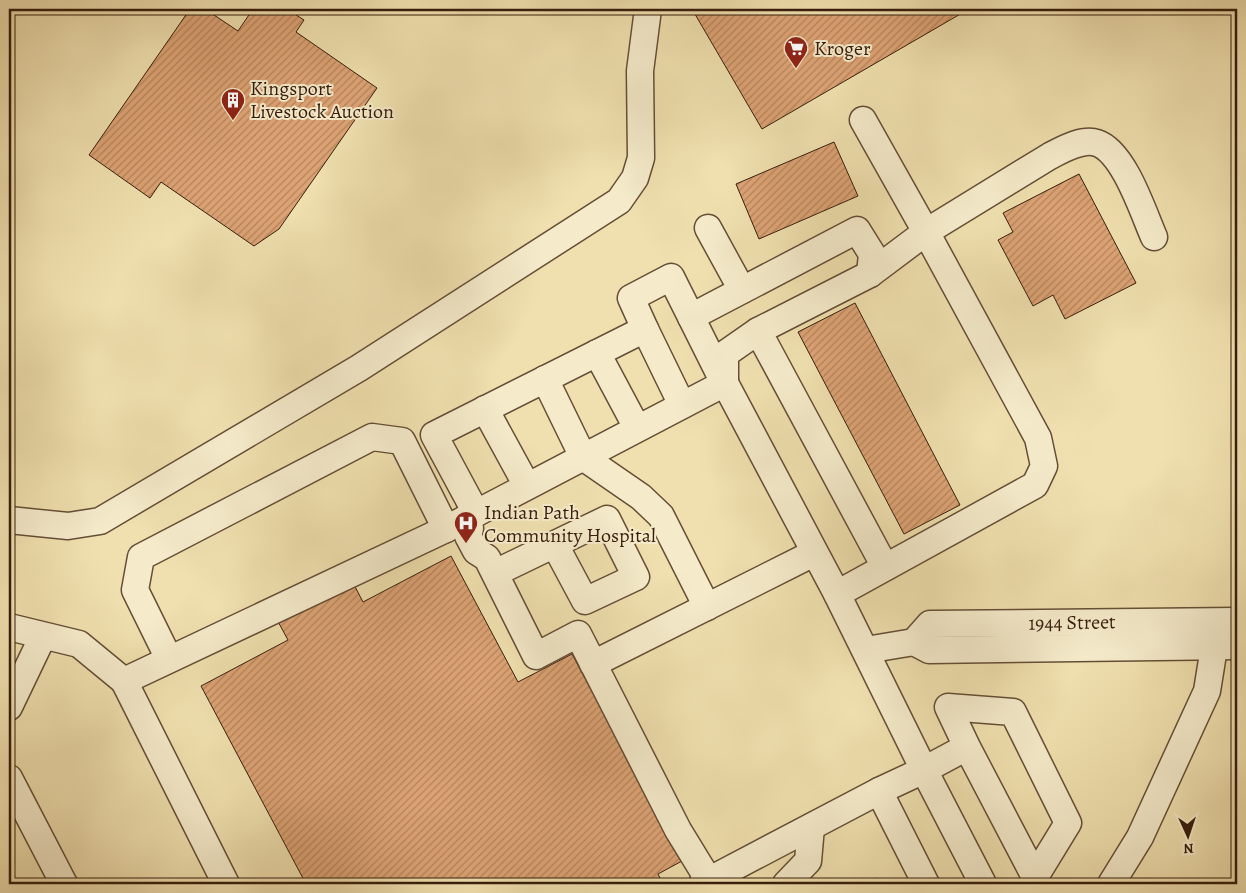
<svg xmlns="http://www.w3.org/2000/svg" width="1246" height="893" viewBox="0 0 1246 893" font-family="Alegreya,serif">
<style>
.building{fill:url(#building-hatch);stroke:#371d0d}
.lines{fill:none;stroke-linecap:round;stroke-linejoin:round}
.minor-casing{stroke:#654e36;stroke-width:29}
.minor{stroke:#f5ebcb;stroke-width:26}
.labels{text-anchor:middle;stroke-width:4;stroke-linejoin:round;paint-order:stroke}
.poi-label{font-size:20px;fill:#371d0d;stroke:#f5ebcb;text-anchor:start}
.street-label{font-size:20px;fill:#371d0d;stroke:#f5ebcb}
</style>
<defs>
<pattern id="building-hatch" width="6" height="6" patternUnits="userSpaceOnUse" patternTransform="scale(1.25)"><rect width="6" height="6" fill="#dda374"/><path d="M-1 1l2-2M0 6l6-6M5 7l2-2" fill="none" stroke="#b4845e"/></pattern>
</defs>
<rect width="100%" height="100%" fill="#f0e0af"/>
<filter id="stains"><feTurbulence type="fractalNoise" baseFrequency=".004" numOctaves="4"/><feColorMatrix values="0 0 0 0 .2 0 0 0 0 .09 0 0 0 0 .02 0 0 0 .5 -.17"/></filter>
<radialGradient id="worn" r=".72"><stop offset=".6" stop-color="#630" stop-opacity="0"/><stop offset="1" stop-color="#630" stop-opacity=".3"/></radialGradient>
<g class="building">
<path d="M190,9H205L238,31L253,9H287L304,20L296,32L377,88L279,229L254,246L161,182L150,198L89,155Z"/>
<path d="M692,9H969L762,129Z"/>
<path d="M834,142L858,196L759,239L736,184Z"/>
<path d="M1079,174L1136,283L1065,319L1053,295L1033,306L998,240L1013,232L1003,213Z"/>
<path d="M855,303L960,505L904,534L798,332Z"/>
<path d="M451,556L518,682L572,654L682,861L658,874L663,884H306L201,686L288,640L275,616L350,577L363,602Z"/>
<path d="M877,878L880,884H865Z"/>
</g>
<g class="lines">
<g class="minor-casing">
<g id="minor">
<path d="M863,120L926,232L1050,156C1062,150 1082,138 1097,143C1124,152 1143,212 1154,237"/>
<path d="M708,228L742,290"/>
<path d="M691,317L857,230L872,254L870,274"/>
<path d="M645,329L631,298L671,277L723,381"/>
<path d="M758,331L870,274L926,232L1038,438L1044,466L1035,485L837,594"/>
<path d="M597,353L637,428"/>
<path d="M545,379L583,457L641,497L661,516L707,607"/>
<path d="M725,383V354L758,331L885,567"/>
<path d="M485,409L527,486"/>
<path d="M476,513L434,435L645,329L682,405"/>
<path d="M465,519L470,528L468,536L476,551L487,558L536,656L578,634L678,830L711,884"/>
<path d="M9,520L68,526L100,521L359,368L619,201L635,178L641,158L640,71L648,9"/>
<path d="M495,573L607,519L636,577L585,601L555,545"/>
<path d="M9,627L79,644L124,681L446,529L725,383L837,594L924,770L879,791L702,884"/>
<path d="M914,642L930,624L1237,621"/>
<path d="M866,650L914,642L929,650L1237,646"/>
<path d="M169,659L135,590L141,557L372,437L402,441L446,529"/>
<path d="M593,664L814,553"/>
<path d="M124,681L226,884"/>
<path d="M9,707L43,636"/>
<path d="M967,747L948,707L1013,712L1068,823L1035,877L967,747L924,770L983,884"/>
<path d="M9,778L64,884"/>
<path d="M879,791L926,884"/>
<path d="M786,884L808,861L811,827"/>
<path d="M1111,884L1140,837L1207,691L1217,629"/>
</g>
</g>
<use href="#minor" class="minor"/>
</g>
<defs>
<g id="supermarket-pin" transform="scale(1.25)"><path d="M0 17L-7.5 6A9.5 9.5 0 1 1 7.5 6Z" fill="#8f2418" stroke="#f5ebcb"/><path d="M-6-5.5h2.5l.6 2H6L4.5 2H-2.5L-4.4-4H-6ZM-1.5 3.2a1.3 1.3 0 1 0 .1 0ZM3 3.2a1.3 1.3 0 1 0 .1 0Z" fill="#fff"/></g>
<g id="building-pin" transform="scale(1.25)"><path d="M0 17L-7.5 6A9.5 9.5 0 1 1 7.5 6Z" fill="#8f2418" stroke="#f5ebcb"/><path d="M-4-6H4V6H1V3H-1V6H-4ZM-2.5-4.3h1.7v1.8h-1.7ZM.8-4.3h1.7v1.8H.8ZM-2.5-1h1.7V.8h-1.7ZM.8-1h1.7V.8H.8Z" fill="#fff"/></g>
<g id="hospital-pin" transform="scale(1.25)"><path d="M0 17L-7.5 6A9.5 9.5 0 1 1 7.5 6Z" fill="#8f2418" stroke="#f5ebcb"/><path d="M-5-5h3v3.5h4V-5h3V5h-3V1.5h-4V5h-3Z" fill="#fff"/></g>
</defs>
<g fill-rule="evenodd">
<use href="#supermarket-pin" x="796" y="48"/>
<use href="#building-pin" x="233" y="100"/>
<use href="#hospital-pin" x="466" y="523"/>
</g>
<g class="labels">
<g class="poi-label">
<text x="814" y="55">Kroger</text>
<text x="250" y="95">Kingsport<tspan x="250" dy="23">Livestock Auction</tspan></text>
<text x="484" y="519">Indian Path<tspan x="484" dy="23">Community Hospital</tspan></text>
</g>
<g class="street-label">
<text transform="translate(1072 622) rotate(-1)" y="7">1944 Street</text>
</g>
</g>
<rect width="1246" height="893" fill="none" stroke="#f0e0af" stroke-width="30"/>
<rect x="10" y="10" width="1226" height="873" fill="none" stroke="#371d0d" stroke-width="2.5"/>
<rect x="15" y="15" width="1216" height="863" fill="none" stroke="#371d0d"/>
<g transform="translate(1188 836) rotate(177)" stroke="#f5ebcb" stroke-width="4" paint-order="stroke">
<path d="M0-4L9 19L0 12L-9 19Z" fill="#371d0d"/>
<text y="-8" font-size="14" font-weight="bold" text-anchor="middle" fill="#371d0d">N</text>
</g>
<rect width="100%" height="100%" filter="url(#stains)"/>
<rect width="100%" height="100%" fill="url(#worn)"/>
</svg>
